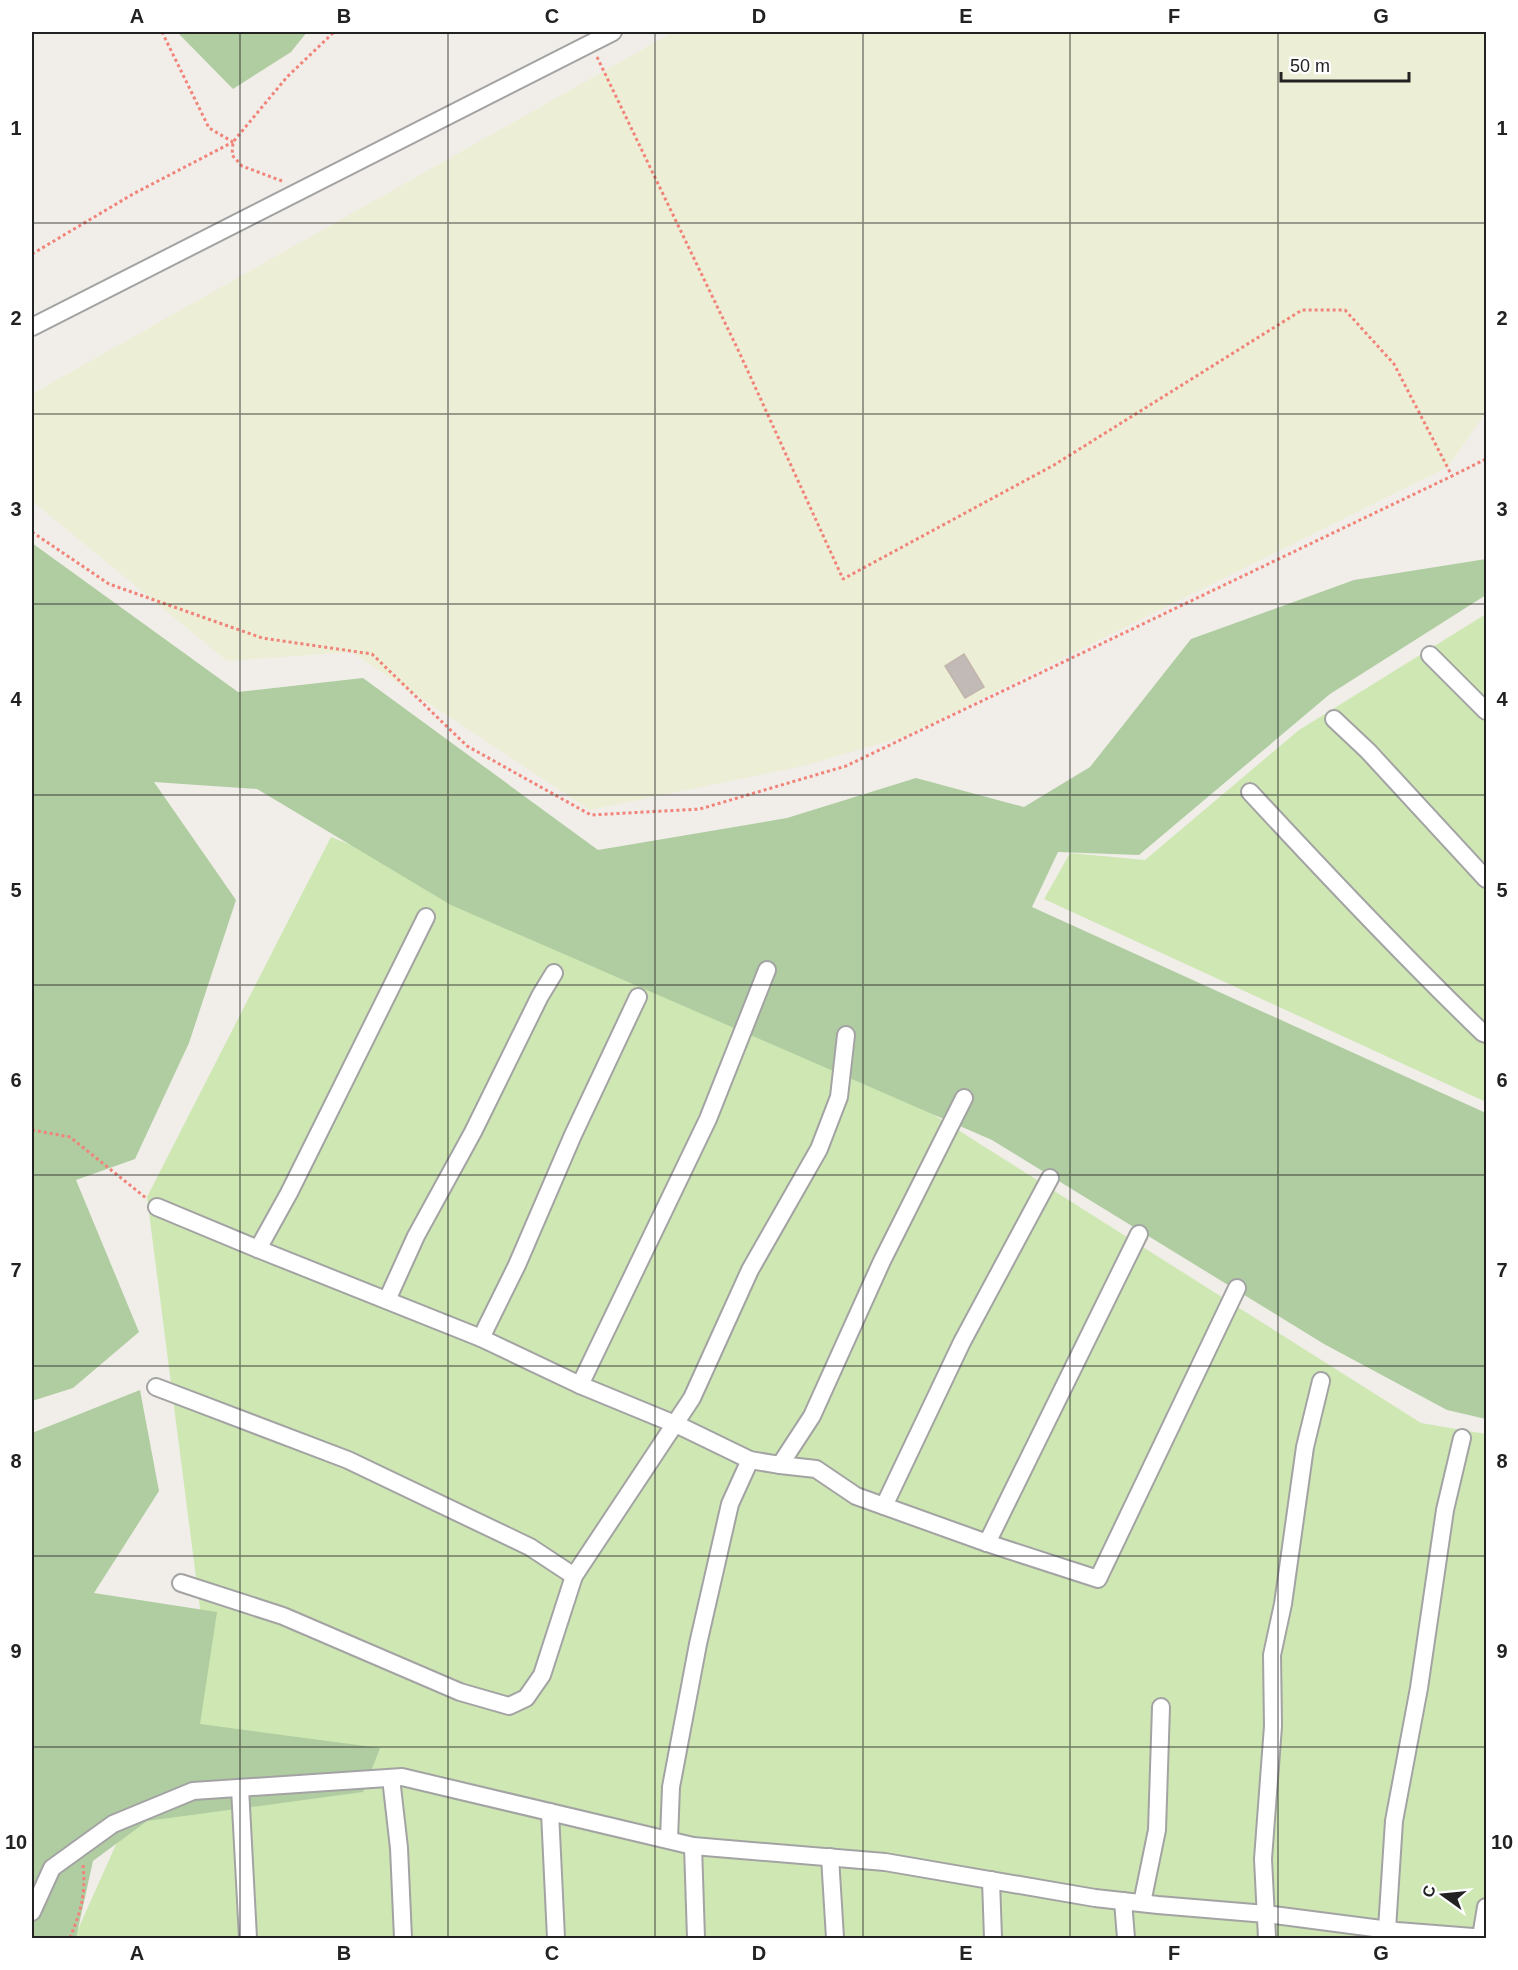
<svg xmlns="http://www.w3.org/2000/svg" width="1518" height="1970" viewBox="0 0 1518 1970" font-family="Helvetica,sans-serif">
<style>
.farmland{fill:#edeed6}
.grass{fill:#cee7b3}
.forest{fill:#afcda1}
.building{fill:#c2bab6;stroke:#c2b5ac;stroke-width:1.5}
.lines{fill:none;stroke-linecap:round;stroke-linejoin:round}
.minor-casing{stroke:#a3a3a3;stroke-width:20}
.path{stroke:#f1847a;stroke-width:3;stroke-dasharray:3 3;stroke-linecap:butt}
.minor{stroke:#fff;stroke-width:16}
.grid{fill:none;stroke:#222;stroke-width:1.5;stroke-opacity:0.55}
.neatline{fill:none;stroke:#222;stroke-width:2}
.grid-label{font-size:20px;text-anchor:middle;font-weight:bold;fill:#222}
</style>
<rect width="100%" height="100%" fill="#f1eee9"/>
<path class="farmland" d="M673,32H1486V412L1448,467L906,736L803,766L590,810L351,652L227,661L32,501V394Z"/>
<g class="grass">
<path d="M1486,614V1102L1044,899L1070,853L1145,860L1299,730Z"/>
<path d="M331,837L773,1013L1421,1423L1486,1434V1938H74L205,1647L147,1197Z"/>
</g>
<g class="forest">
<path d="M177,32H307L291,52L233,89Z"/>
<path d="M32,543L238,692L363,678L598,850L787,818L916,778L1024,807L1090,767L1191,639L1354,580L1486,559V595L1330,694L1139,855L1058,852L1032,907L1486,1113V1419L1447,1410L1324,1344L992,1140L451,905L257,789L154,782L236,900L189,1043L135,1159L76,1180L139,1332L73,1388L32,1401Z"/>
<path d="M140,1390L159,1491L94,1593L217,1612L200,1724L380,1748L363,1792L147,1821L93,1861L76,1938H32V1433Z"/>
</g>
<path class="building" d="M964,654L984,687L965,698L945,666Z"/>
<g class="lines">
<g class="minor-casing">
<g id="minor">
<path d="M32,327L613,32"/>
<path d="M1430,655L1486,711"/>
<path d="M1334,719L1368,751L1486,879"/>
<path d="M1250,792C1326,874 1402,955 1483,1033L1486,1034"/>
<path d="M157,1207L258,1249L481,1338L580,1385L682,1427L750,1460L780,1465L812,1416L882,1261L964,1098"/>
<path d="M258,1249L289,1193L426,917"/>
<path d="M387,1300L416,1236L473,1132L540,996L554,973"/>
<path d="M481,1338L517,1265L573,1135L638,997"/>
<path d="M580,1385L708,1119L767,970"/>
<path d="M156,1387L348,1460L530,1547L574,1576"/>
<path d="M780,1465L816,1469L856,1496L987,1543L1098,1579L1237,1288"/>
<path d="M884,1506L962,1342L1050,1178"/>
<path d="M987,1543L1139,1234"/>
<path d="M181,1583L283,1616L460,1692L509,1706L526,1698L542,1675L574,1576L692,1398L750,1270L819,1149L839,1097L846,1035"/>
<path d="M391,1778L399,1848L403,1938"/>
<path d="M240,1788L248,1938"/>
<path d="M550,1812L556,1938"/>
<path d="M669,1839L671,1787L698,1644L730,1504L750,1460"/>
<path d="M693,1846L696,1938"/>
<path d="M830,1857L835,1938"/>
<path d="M991,1880L993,1938"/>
<path d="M1123,1901L1126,1938"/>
<path d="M1142,1903L1157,1830L1161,1707"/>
<path d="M32,1912L52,1868L113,1824L193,1791L402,1777L693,1846L885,1862L1095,1898L1158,1905L1266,1914L1397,1931L1486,1938"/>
<path d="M1387,1929L1394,1821L1419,1688L1445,1510L1462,1438"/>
<path d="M1481,1937L1486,1907"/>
<path d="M1267,1938L1263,1859L1273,1726L1272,1655L1283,1604L1305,1447L1321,1381"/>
</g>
</g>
<g class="path">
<path d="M162,32L209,128L233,142"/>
<path d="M597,57L740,354L843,579L1054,465L1302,310H1345L1394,364L1452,476L1486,459"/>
<path d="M282,181L242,166L232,155L233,142L287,77L334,32"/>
<path d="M32,254L133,194L233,142"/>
<path d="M32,532L109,584L262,638L372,654L467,746L591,815L700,809L846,766L1452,476"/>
<path d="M32,1130L70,1137L146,1198"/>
<path d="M70,1938C81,1910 86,1896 83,1865"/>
</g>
<use href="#minor" class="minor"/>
</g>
<path class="grid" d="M240,32V1938M448,32V1938M655,32V1938M863,32V1938M1070,32V1938M1278,32V1938M32,223H1486M32,414H1486M32,604H1486M32,795H1486M32,985H1486M32,1175H1486M32,1366H1486M32,1556H1486M32,1747H1486"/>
<rect width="1518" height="1970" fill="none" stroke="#ffffff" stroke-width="66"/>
<g transform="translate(1443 1895) rotate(285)" stroke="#ffffff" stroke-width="4.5" paint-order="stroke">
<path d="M0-4.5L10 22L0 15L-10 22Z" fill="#222222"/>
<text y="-9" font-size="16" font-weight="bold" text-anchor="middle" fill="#222222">С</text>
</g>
<path d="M1281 72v9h128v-9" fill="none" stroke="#222222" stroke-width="3"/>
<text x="1290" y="72" font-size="18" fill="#222222" stroke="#ffffff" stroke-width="4.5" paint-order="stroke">50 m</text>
<rect x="33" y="33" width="1452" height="1904" class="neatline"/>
<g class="grid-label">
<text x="137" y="23">A</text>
<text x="344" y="23">B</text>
<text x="552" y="23">C</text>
<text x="759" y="23">D</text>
<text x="966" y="23">E</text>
<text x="1174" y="23">F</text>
<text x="1381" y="23">G</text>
<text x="16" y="135">1</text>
<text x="1502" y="135">1</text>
<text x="16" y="325">2</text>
<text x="1502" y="325">2</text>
<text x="16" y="516">3</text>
<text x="1502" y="516">3</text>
<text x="16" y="706">4</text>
<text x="1502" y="706">4</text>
<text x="16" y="897">5</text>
<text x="1502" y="897">5</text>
<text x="16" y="1087">6</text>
<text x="1502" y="1087">6</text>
<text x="16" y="1277">7</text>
<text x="1502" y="1277">7</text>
<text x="16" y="1468">8</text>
<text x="1502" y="1468">8</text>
<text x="16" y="1658">9</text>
<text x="1502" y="1658">9</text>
<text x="16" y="1849">10</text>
<text x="1502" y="1849">10</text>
<text x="137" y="1960">A</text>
<text x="344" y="1960">B</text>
<text x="552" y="1960">C</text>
<text x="759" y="1960">D</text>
<text x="966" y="1960">E</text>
<text x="1174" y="1960">F</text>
<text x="1381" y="1960">G</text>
</g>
</svg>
